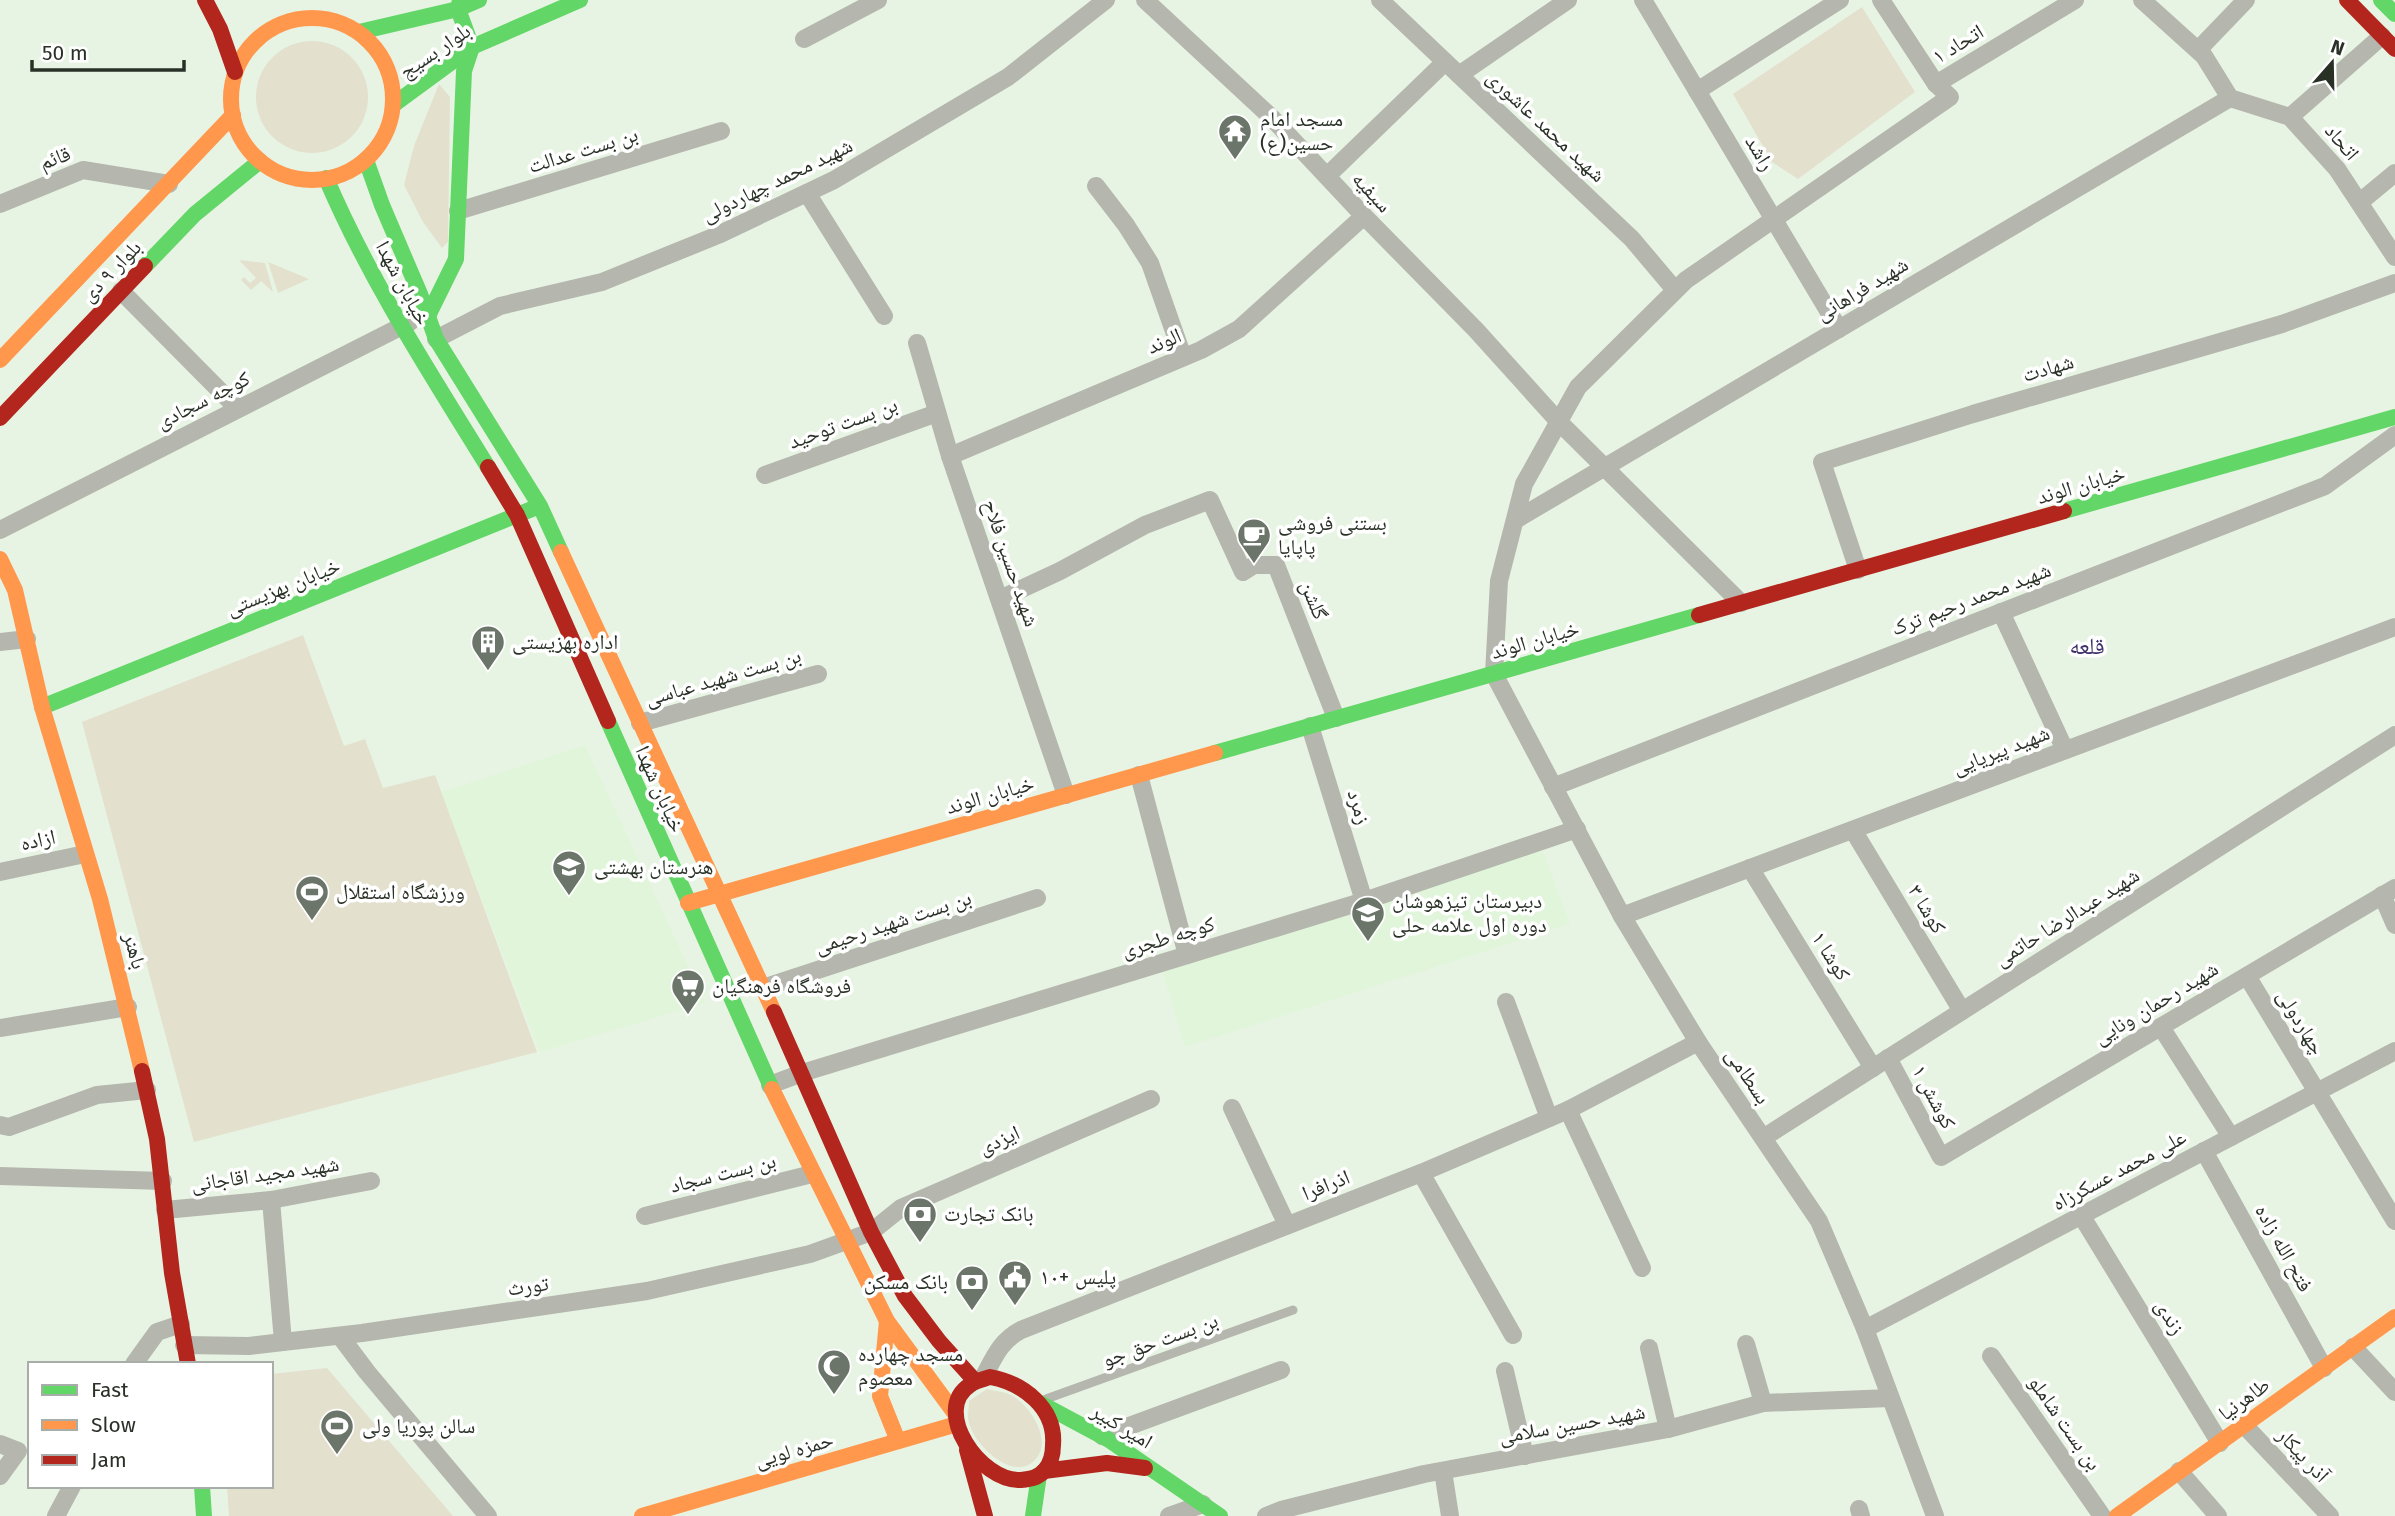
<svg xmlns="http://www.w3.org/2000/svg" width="2395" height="1516" viewBox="0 0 2395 1516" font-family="'Fira Sans','Noto Naskh Arabic',sans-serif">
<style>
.built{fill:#e0f5da}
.green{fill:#e3e0ce}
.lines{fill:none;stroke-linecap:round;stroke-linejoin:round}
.lane{stroke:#b5b7af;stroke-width:9}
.street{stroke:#b5b7af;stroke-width:18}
.fast{stroke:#63d668;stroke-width:16}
.slow{stroke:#ff974d;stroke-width:16}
.jam{stroke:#b3261e;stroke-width:16}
.labels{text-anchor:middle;stroke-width:7;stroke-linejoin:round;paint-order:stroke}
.street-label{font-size:21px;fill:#293127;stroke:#fff}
.poi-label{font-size:21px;fill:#293127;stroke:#fff;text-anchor:start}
.neighbourhood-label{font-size:23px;fill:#3e2f6b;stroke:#fff}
</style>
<rect width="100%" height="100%" fill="#e8f4e3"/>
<g class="built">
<path d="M585,745L705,1003L540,1052L441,792Z"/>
<path d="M1543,851L1570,924L1185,1047L1160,963Z"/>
</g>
<g class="green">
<path d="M1862,7L1915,92L1798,179L1772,162L1733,94Z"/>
<circle cx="312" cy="97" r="56"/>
<path d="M439,84L450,97L448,242L442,248L423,222L404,185L414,146Z"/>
<path d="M239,260L265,263L273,292L261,281L251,290L241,280L244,277L250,283L256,278Z"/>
<path d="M268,262L309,279L278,293Z"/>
<path d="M303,635L344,746L365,739L383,788L435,775L537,1052L194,1142L82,722Z"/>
<path d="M327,1368L453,1516H229L227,1486H271V1374Z"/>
<path d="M987,1389C995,1391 1006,1392 1013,1396C1031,1407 1054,1442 1034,1461C1012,1482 974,1444 969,1423C967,1417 969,1408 969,1401Z"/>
</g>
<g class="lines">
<path class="lane" d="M1046,1399L1293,1310"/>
<g class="street">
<path d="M1145,0L1272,118L1364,216L1476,330L1559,422L1741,603"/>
<path d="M1380,0L1632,239L1675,290"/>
<path d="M1643,0L1839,329"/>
<path d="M1881,0L1936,84L1950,97L1686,280L1578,387L1524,484L1499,581L1494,674L1622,916L1698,1042L1819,1221L1865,1329L1935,1516"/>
<path d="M2142,0L2204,56L2230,98L2290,117L2337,169L2395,257"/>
<path d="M804,39L878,0"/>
<path d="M2198,50L2246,0"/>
<path d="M1459,75L1568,0"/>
<path d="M1936,84L2075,0"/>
<path d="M1697,91L1840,0"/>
<path d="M2290,117L2382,36"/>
<path d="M1327,176L1445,62"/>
<path d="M1096,186L1126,225L1150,263L1183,357"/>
<path d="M807,193L884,316"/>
<path d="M2360,202L2395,173"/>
<path d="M0,204L83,170L169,184"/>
<path d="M458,211L721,131"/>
<path d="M121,291L237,408"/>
<path d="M436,339L500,306L602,282L718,235L834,180L1008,77L1106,0"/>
<path d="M917,343L950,456L1066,795"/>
<path d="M950,456L1201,350L1239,329L1364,216"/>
<path d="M765,475L937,413"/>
<path d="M1517,519L2230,98"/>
<path d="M0,530L410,322"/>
<path d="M1858,570L1822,462L1973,414L2282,324L2395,283"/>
<path d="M1000,599L1060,571L1145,525L1210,500L1243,572L1254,565H1276L1336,718"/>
<path d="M2001,612L2065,750"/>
<path d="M0,642L27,639"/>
<path d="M640,723L818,674"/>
<path d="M1310,726L1364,901"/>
<path d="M1139,775L1187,955"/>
<path d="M1553,787L2325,486L2395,435"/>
<path d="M1853,830L1962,1011"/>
<path d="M1750,868L1873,1068"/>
<path d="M0,872L85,854"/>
<path d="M2382,895L2395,925"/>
<path d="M1622,916L2395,627"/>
<path d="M2247,976L2395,1221"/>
<path d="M763,988L1037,898"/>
<path d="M1506,1002L1549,1118"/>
<path d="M2161,1027L2231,1137"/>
<path d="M0,1028L128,1007"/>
<path d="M1888,1058L1941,1157L2395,888"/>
<path d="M770,1085L802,1073L1364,901L1577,829"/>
<path d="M1232,1108L1287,1225"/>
<path d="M1568,1110L1642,1268"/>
<path d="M0,1125L9,1127L97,1095L147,1090"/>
<path d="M1763,1138L2395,735"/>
<path d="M2204,1151L2324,1368"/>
<path d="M1421,1173L1513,1335"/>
<path d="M0,1176L163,1181"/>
<path d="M271,1200L283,1342"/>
<path d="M165,1210L271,1200L371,1181"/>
<path d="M2081,1215L2220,1443"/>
<path d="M645,1216L812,1174"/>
<path d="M1865,1329L2395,1051"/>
<path d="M340,1336L367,1372L488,1516"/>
<path d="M1746,1344L1763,1403"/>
<path d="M184,1345L249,1346L283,1342L362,1333L647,1291L810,1254L871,1232L901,1208L1151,1099"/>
<path d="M2353,1347L2395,1392"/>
<path d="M1649,1348L1668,1429"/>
<path d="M1991,1356L2102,1516"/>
<path d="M134,1364L157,1332L181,1324"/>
<path d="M1505,1371L1525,1456"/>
<path d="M983,1378C994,1358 1000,1341 1021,1330L1421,1173L1568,1110L1698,1042"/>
<path d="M2244,1425L2330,1516"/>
<path d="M1102,1436L1281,1370"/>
<path d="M0,1444L18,1451L0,1476"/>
<path d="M1443,1471L1450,1516"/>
<path d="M2179,1471L2218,1516"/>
<path d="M1859,1509L1861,1516"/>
<path d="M56,1516L72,1486"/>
<path d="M1169,1516L1203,1504"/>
<path d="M1266,1516L1281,1510L1424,1474L1668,1429L1763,1403L1890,1398"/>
</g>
<g class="fast">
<path d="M2381,0L2395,14"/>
<path d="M359,32L458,9L479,0"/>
<path d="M393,105L472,47L580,0"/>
<path d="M366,160L382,205L420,294L436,339L540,506L561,552"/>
<path d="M326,178C369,279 430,373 488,467"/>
<path d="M145,266L195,214L260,161"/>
<path d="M429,314L456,259L464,71L472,47L458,9L460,0"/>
<path d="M2064,511L2395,417"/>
<path d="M42,707L532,509"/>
<path d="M608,721L772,1089"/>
<path d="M1215,753L1699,615"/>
<path d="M1038,1402L1109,1440L1220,1516"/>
<path d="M202,1486L204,1516"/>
<path d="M1033,1516L1039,1475"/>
</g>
<g class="slow">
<circle cx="312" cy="99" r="81"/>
<path d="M0,360L233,115"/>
<path d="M561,552L774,1012"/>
<path d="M0,559L15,590L42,707L100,899L142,1071"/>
<path d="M688,903L1215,753"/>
<path d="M772,1089L887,1321L956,1415"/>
<path d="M887,1321L880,1396L898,1441"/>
<path d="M642,1516L957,1424"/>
<path d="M2117,1516L2395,1317"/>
</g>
<g class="jam">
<path d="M205,0L220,29L235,72"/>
<path d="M2347,0L2395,49"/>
<path d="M0,418L145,266"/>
<path d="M488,467L517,515L608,721"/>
<path d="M1699,615L2064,511"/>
<path d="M774,1012L871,1232L905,1296L939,1341L975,1381"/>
<path d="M142,1071L157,1139L172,1273L188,1364"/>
<path d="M990,1377C1023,1383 1056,1408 1053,1445C1053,1454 1051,1463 1045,1470C1038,1478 1031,1479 1021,1480C980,1482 931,1410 970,1385C975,1381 984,1379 990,1377Z"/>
<path d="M967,1450L985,1516"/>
<path d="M1044,1471L1107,1463L1145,1468"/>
</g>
</g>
<defs>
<g id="temple-pin" transform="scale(1.75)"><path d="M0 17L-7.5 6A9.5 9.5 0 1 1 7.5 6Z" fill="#6c7569" stroke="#fff"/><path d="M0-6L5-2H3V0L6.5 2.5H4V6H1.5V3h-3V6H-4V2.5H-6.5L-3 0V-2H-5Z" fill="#fff"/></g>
<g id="cafe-pin" transform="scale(1.75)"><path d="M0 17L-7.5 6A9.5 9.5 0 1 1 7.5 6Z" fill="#6c7569" stroke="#fff"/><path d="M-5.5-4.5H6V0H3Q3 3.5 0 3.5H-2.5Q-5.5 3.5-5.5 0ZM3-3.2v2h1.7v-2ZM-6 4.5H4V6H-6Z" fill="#fff"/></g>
<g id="building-pin" transform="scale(1.75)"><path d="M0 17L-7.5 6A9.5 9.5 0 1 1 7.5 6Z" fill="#6c7569" stroke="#fff"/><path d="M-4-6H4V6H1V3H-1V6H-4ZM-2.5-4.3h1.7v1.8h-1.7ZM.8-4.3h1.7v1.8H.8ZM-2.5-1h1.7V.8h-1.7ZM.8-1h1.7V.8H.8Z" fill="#fff"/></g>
<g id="school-pin" transform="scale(1.75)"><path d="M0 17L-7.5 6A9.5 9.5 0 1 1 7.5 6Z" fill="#6c7569" stroke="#fff"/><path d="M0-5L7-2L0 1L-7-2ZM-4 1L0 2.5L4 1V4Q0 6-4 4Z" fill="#fff"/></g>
<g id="stadium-pin" transform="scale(1.75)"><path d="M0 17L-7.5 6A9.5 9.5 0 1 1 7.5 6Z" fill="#6c7569" stroke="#fff"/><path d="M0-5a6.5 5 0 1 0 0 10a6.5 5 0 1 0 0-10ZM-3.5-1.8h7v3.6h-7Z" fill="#fff"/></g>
<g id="supermarket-pin" transform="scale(1.75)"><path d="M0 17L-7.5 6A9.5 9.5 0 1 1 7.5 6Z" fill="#6c7569" stroke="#fff"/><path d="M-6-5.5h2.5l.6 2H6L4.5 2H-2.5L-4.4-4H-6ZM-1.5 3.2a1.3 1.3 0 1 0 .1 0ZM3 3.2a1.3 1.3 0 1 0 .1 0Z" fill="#fff"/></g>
<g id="bank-pin" transform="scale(1.75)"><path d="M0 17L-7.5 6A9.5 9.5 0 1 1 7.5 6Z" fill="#6c7569" stroke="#fff"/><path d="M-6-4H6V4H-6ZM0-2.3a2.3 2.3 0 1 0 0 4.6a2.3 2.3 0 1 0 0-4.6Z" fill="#fff"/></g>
<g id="civic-pin" transform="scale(1.75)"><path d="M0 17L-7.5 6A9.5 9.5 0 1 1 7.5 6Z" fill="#6c7569" stroke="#fff"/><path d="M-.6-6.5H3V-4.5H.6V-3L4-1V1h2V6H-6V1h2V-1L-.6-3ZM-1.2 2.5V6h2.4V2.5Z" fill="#fff"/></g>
<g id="mosque-pin" transform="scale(1.75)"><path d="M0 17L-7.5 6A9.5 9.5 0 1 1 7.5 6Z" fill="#6c7569" stroke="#fff"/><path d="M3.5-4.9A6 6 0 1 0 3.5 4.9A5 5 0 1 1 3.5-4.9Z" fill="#fff"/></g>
</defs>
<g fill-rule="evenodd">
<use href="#temple-pin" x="1235" y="131"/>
<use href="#cafe-pin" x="1254" y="535"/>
<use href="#building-pin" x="488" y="642"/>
<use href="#school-pin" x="569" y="867"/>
<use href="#stadium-pin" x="312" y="892"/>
<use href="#school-pin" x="1368" y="913"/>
<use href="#supermarket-pin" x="688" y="986"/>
<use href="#bank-pin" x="920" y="1214"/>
<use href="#civic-pin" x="1015" y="1277"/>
<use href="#bank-pin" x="972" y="1282"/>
<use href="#mosque-pin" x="834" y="1366"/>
<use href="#stadium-pin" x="337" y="1426"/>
</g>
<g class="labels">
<g class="street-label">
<text transform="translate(1958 44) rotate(-31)" y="7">اتحاد ۱</text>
<text transform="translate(435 51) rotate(-34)" y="7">بلوار بسیج</text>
<text transform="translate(1546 126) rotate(43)" y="7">شهید محمد عاشوری</text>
<text transform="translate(2342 142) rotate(50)" y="7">اتحاد</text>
<text transform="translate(583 150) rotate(-17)" y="7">بن بست عدالت</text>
<text transform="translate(1760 153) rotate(59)" y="7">راشد</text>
<text transform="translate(55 158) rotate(-20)" y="7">قائم</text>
<text transform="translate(777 180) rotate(-26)" y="7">شهید محمد چهاردولی</text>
<text transform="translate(1372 192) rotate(47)" y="7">سیفیه</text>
<text transform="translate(111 271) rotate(-46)" y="7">بلوار ۹ دی</text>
<text transform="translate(403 283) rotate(62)" y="7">خیابان شهدا</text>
<text transform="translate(1862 289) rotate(-31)" y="7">شهید فراهانی</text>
<text transform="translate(1164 341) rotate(-23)" y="7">الوند</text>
<text transform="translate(2048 368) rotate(-16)" y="7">شهادت</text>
<text transform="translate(203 400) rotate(-27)" y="7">کوچه سجادی</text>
<text transform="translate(843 423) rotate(-20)" y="7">بن بست توحید</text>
<text transform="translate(2081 485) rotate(-16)" y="7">خیابان الوند</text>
<text transform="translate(1011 563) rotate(71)" y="7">شهید حسین فلاح</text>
<text transform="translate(283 587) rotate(-22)" y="7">خیابان بهزیستی</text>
<text transform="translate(1971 599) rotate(-21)" y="7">شهید محمد رحیم ترک</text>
<text transform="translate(1314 600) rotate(68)" y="7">گلشن</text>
<text transform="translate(1535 640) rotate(-16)" y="7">خیابان الوند</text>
<text transform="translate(723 677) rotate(-16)" y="7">بن بست شهید عباسی</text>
<text transform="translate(2001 750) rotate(-21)" y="7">شهید پیریایی</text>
<text transform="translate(660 789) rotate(66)" y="7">خیابان شهدا</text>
<text transform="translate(990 795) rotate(-16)" y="7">خیابان الوند</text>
<text transform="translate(1359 807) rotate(73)" y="7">زمرد</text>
<text transform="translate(38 840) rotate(-12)" y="7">ازاده</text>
<text transform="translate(1927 909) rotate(59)" y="7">کوشا ۳</text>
<text transform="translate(2067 917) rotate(-32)" y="7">شهید عبدالرضا حاتمی</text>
<text transform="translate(893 922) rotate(-18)" y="7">بن بست شهید رحیمی</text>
<text transform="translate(1168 937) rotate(-17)" y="7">کوچه طجری</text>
<text transform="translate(135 951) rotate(75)" y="7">باهنر</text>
<text transform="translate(1831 956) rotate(58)" y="7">کوشا ۱</text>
<text transform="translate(2156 1003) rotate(-31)" y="7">شهید رحمان ونایی</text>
<text transform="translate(2301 1022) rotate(59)" y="7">چهاردولی</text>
<text transform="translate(1748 1076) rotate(56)" y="7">بسطامی</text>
<text transform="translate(1934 1097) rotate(62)" y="7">کوشش ۱</text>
<text transform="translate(999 1140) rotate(-24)" y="7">ایزدی</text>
<text transform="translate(2119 1170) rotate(-28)" y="7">علی محمد عسکرزاه</text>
<text transform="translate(723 1173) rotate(-14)" y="7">بن بست سجاد</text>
<text transform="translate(265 1174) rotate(-8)" y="7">شهید مجید اقاجانی</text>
<text transform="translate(1326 1185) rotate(-22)" y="7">اذرافرا</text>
<text transform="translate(2284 1248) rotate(61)" y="7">فتح الله زاده</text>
<text transform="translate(528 1286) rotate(-8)" y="7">تورث</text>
<text transform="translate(2170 1317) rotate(59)" y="7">زندی</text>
<text transform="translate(1160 1340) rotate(-20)" y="7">بن بست حق جو</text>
<text transform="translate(2244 1399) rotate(-36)" y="7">طاهرنیا</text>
<text transform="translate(2065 1423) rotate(55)" y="7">بن بست شاملو</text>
<text transform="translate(1572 1424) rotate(-10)" y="7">شهید حسین سلامی</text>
<text transform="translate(1122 1426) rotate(31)" y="7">امیر کبیر</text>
<text transform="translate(794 1450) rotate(-16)" y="7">حمزه لویی</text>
<text transform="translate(2303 1455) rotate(47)" y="7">آذر پیکار</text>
</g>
<g class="poi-label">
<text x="1260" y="126">مسجد امام<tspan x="1260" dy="24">حسین(ع)</tspan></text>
<text x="1278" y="530">بستنی فروشی<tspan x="1278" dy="24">پاپایا</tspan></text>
<text x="512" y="649">اداره بهزیستی</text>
<text x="594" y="874">هنرستان بهشتی</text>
<text x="336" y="899">ورزشگاه استقلال</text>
<text x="1392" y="908">دبیرستان تیزهوشان<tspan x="1392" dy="24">دوره اول علامه حلی</tspan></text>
<text x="712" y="993">فروشگاه فرهنگیان</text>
<text x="944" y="1221">بانک تجارت</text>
<text x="1040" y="1284">پلیس +۱۰</text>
<text x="948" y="1289" text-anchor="end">بانک مسکن</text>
<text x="858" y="1361">مسجد چهارده<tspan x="858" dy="24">معصوم</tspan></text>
<text x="362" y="1433">سالن پوریا ولی</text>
</g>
<g class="neighbourhood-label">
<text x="2087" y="654">قلعه</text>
</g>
</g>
<rect x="28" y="1362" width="245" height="126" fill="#ffffff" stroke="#a9ada9" stroke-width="2"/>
<rect x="42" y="1385" width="35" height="10" fill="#63d668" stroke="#a9ada9" stroke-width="2"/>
<text x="91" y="1397" font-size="21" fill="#293127">Fast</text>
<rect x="42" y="1420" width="35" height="10" fill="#ff974d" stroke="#a9ada9" stroke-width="2"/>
<text x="91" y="1432" font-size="21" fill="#293127">Slow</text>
<rect x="42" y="1455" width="35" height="10" fill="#b3261e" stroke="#a9ada9" stroke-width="2"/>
<text x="91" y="1467" font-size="21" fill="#293127">Jam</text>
<g transform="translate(2332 63) rotate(20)" stroke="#ffffff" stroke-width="5" paint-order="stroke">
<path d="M0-5L12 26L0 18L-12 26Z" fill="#293127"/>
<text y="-10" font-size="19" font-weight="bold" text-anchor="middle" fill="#293127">N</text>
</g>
<path d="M32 60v10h152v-10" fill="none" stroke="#293127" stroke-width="3.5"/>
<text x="42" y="60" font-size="21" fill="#293127" stroke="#ffffff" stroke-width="5" paint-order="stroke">50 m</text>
</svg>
